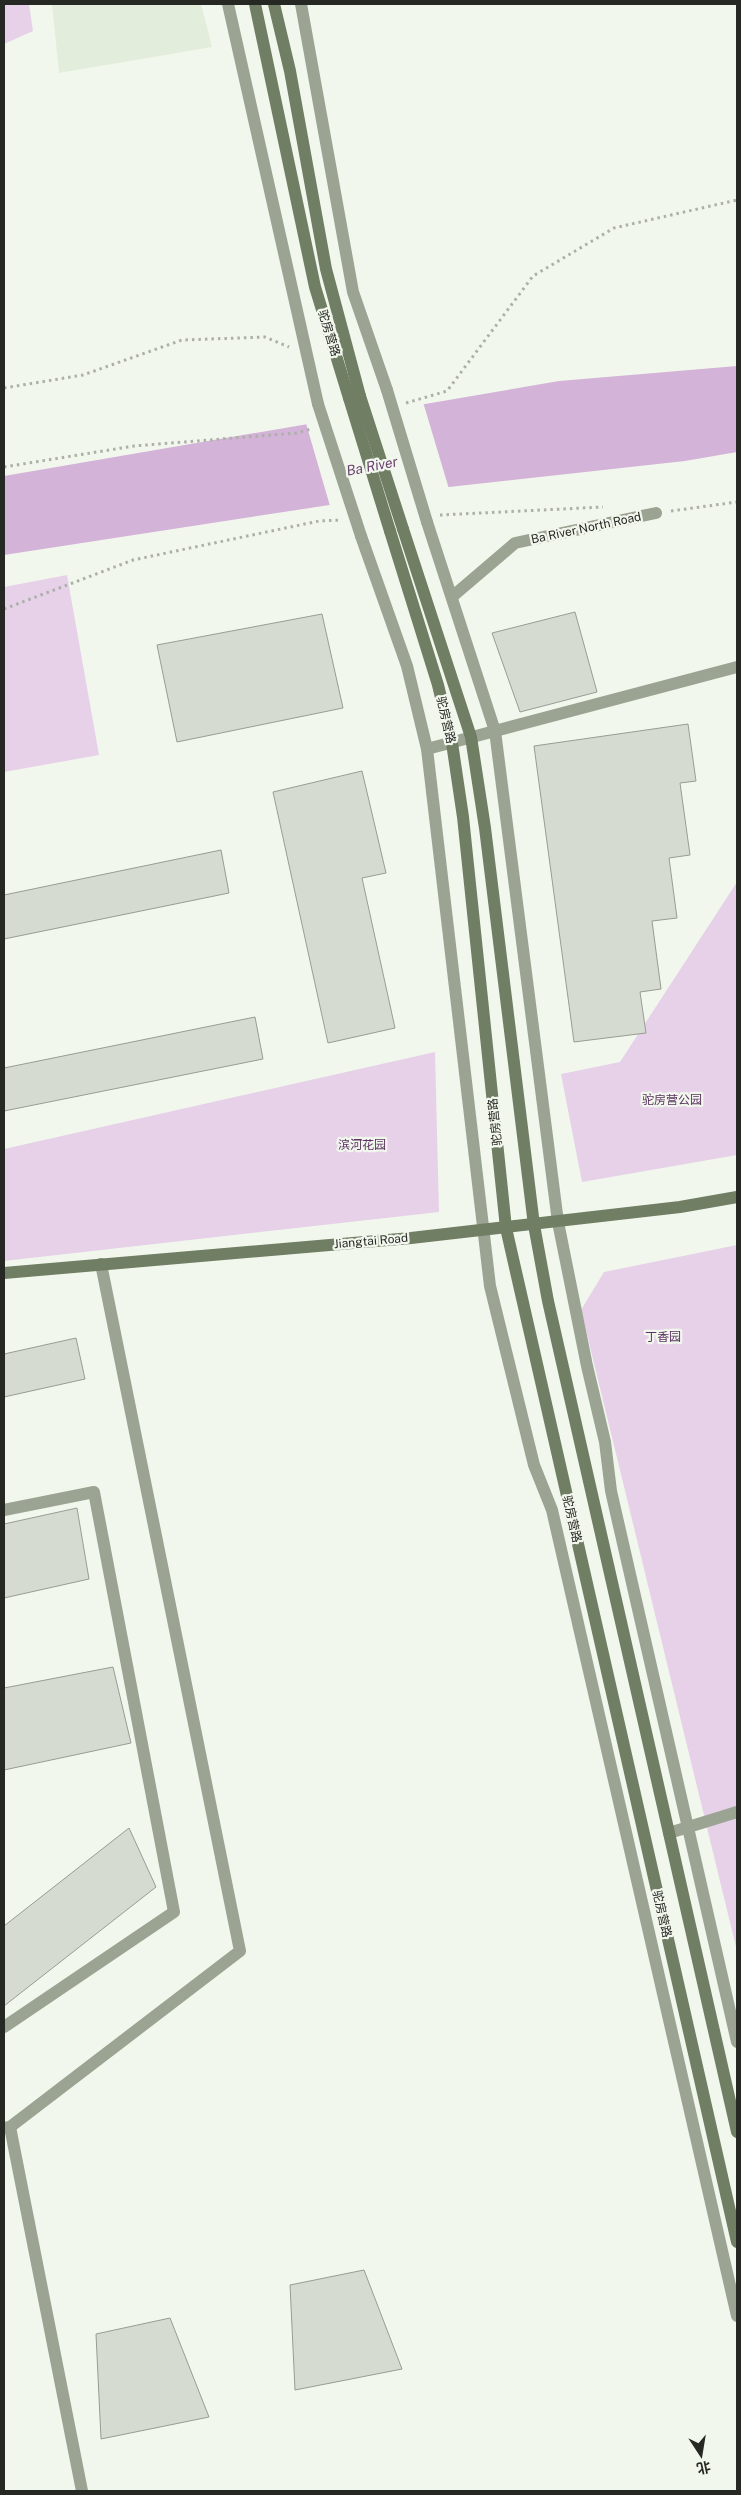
<svg xmlns="http://www.w3.org/2000/svg" width="741" height="2495" viewBox="0 0 741 2495" font-family="'Public Sans','Noto Sans SC',sans-serif">
<style>
.built{fill:#e3eddc}
.green{fill:#e6d1e9}
.water{fill:#d4b3d8}
.pier{fill:#f2f7ed}
.building{fill:#d6dbd1;stroke:#989d93}
.lines{fill:none;stroke-linecap:round;stroke-linejoin:round}
.path{stroke:#acb0a8;stroke-width:3;stroke-dasharray:2.5 4;stroke-linecap:butt}
.street{stroke:#9ba493;stroke-width:12}
.secondary{stroke:#707e64;stroke-width:12}
.street-bridge{stroke:#9ba493;stroke-width:12}
.secondary-bridge{stroke:#707e64;stroke-width:12}
.labels{text-anchor:middle;stroke-width:4.5;stroke-linejoin:round;paint-order:stroke}
.street-label{font-size:12px;fill:#262824;stroke:#f2f7ed}
.park-label{font-size:12px;fill:#5c3362;stroke:#f2f7ed}
.water-label{font-size:14px;font-style:italic;fill:#693f6f;stroke:#f2f7ed}
</style>
<rect width="100%" height="100%" fill="#f2f7ed"/>
<path class="built" d="M52,4H201L212,47L59,73Z"/>
<g class="green">
<path d="M4,4H29L33,31L4,44Z"/>
<path d="M67,575L99,755L4,772V587Z"/>
<path d="M737,882V1155L582,1182L561,1074L620,1062Z"/>
<path d="M435,1052L439,1212L4,1261V1149Z"/>
<path d="M737,1245V1951L581,1310L604,1272Z"/>
</g>
<path class="water" d="M737,366V452L685,461L440,488L4,555V476L559,381Z"/>
<path class="pier" d="M423,402L449,489L330,506L305,420Z"/>
<g class="building">
<path d="M575,612L597,692L520,712L492,633Z"/>
<path d="M322,614L343,708L177,742L157,645Z"/>
<path d="M688,724L696,781L680,783L690,855L669,858L677,918L652,921L661,989L640,992L646,1033L574,1042L534,746Z"/>
<path d="M362,771L386,873L362,878L395,1028L328,1043L273,792Z"/>
<path d="M221,850L229,893L4,939V895Z"/>
<path d="M255,1017L263,1059L4,1111V1068Z"/>
<path d="M76,1338L85,1379L4,1397V1354Z"/>
<path d="M77,1508L89,1579L4,1598V1524Z"/>
<path d="M113,1667L131,1743L4,1770V1688Z"/>
<path d="M129,1828L156,1887L4,2006V1926Z"/>
<path d="M364,2270L402,2369L295,2390L290,2285Z"/>
<path d="M170,2318L209,2417L101,2439L96,2334Z"/>
</g>
<g class="lines">
<g class="path">
<path d="M4,388L83,375L182,340L265,337L289,347"/>
<path d="M406,403L447,391L533,276L614,228L737,200"/>
<path d="M4,467L134,446L296,433L311,429"/>
<path d="M671,511L737,502"/>
<path d="M440,515L603,507"/>
<path d="M4,609L133,560L319,521L341,520"/>
</g>
<g class="street">
<path d="M228,4L318,404"/>
<path d="M301,4L353,292L387,390"/>
<path d="M427,522L495,731L558,1222L587,1366L605,1442L611,1491L737,2042"/>
<path d="M361,536L407,666L427,749L490,1286L534,1465L552,1510L737,2316"/>
<path d="M453,596L515,543L656,513"/>
<path d="M427,749L737,667"/>
<path d="M4,1510L94,1492L174,1912L4,2027"/>
<path d="M669,1833L737,1812"/>
<path d="M10,2127L82,2491"/>
<path d="M4,2128L10,2127L240,1951L101,1264"/>
</g>
<g class="secondary">
<path d="M255,4L315,287L349,398"/>
<path d="M274,4L290,71L326,269L360,396"/>
<path d="M403,529L471,737L485,828L534,1225L548,1301L737,2132"/>
<path d="M390,531L438,685L452,743L463,817L506,1228L737,2242"/>
<path d="M4,1273L411,1238L680,1207L737,1197"/>
</g>
<g class="street-bridge">
<path d="M387,390L427,522"/>
<path d="M318,404L361,536"/>
</g>
<g class="secondary-bridge">
<path d="M360,396L403,529"/>
<path d="M349,398L390,531"/>
</g>
</g>
<g class="labels">
<g class="street-label">
<text transform="translate(329 333) rotate(73)" y="4">驼房营路</text>
<text transform="translate(586 528) rotate(-12)" y="4">Ba River North Road</text>
<text transform="translate(446 720) rotate(77)" y="4">驼房营路</text>
<text transform="translate(495 1122) rotate(-96)" y="4">驼房营路</text>
<text transform="translate(371 1241) rotate(-5)" y="4">Jiangtai Road</text>
<text transform="translate(572 1519) rotate(77)" y="4">驼房营路</text>
<text transform="translate(662 1914) rotate(77)" y="4">驼房营路</text>
</g>
<g class="park-label">
<text x="672" y="1104">驼房营公园</text>
<text x="362" y="1149">滨河花园</text>
<text x="663" y="1341">丁香园</text>
</g>
<g class="water-label">
<text transform="translate(372 466) rotate(-11)" y="5">Ba River</text>
</g>
</g>
<rect width="741" height="2495" fill="none" stroke="#262824" stroke-width="10"/>
<g transform="translate(701 2455) rotate(168)" stroke="#f2f7ed" stroke-width="4" paint-order="stroke">
<path d="M0-4L9 19L0 12L-9 19Z" fill="#262824"/>
<text y="-8" font-size="14" font-weight="bold" text-anchor="middle" fill="#262824">北</text>
</g>
</svg>
